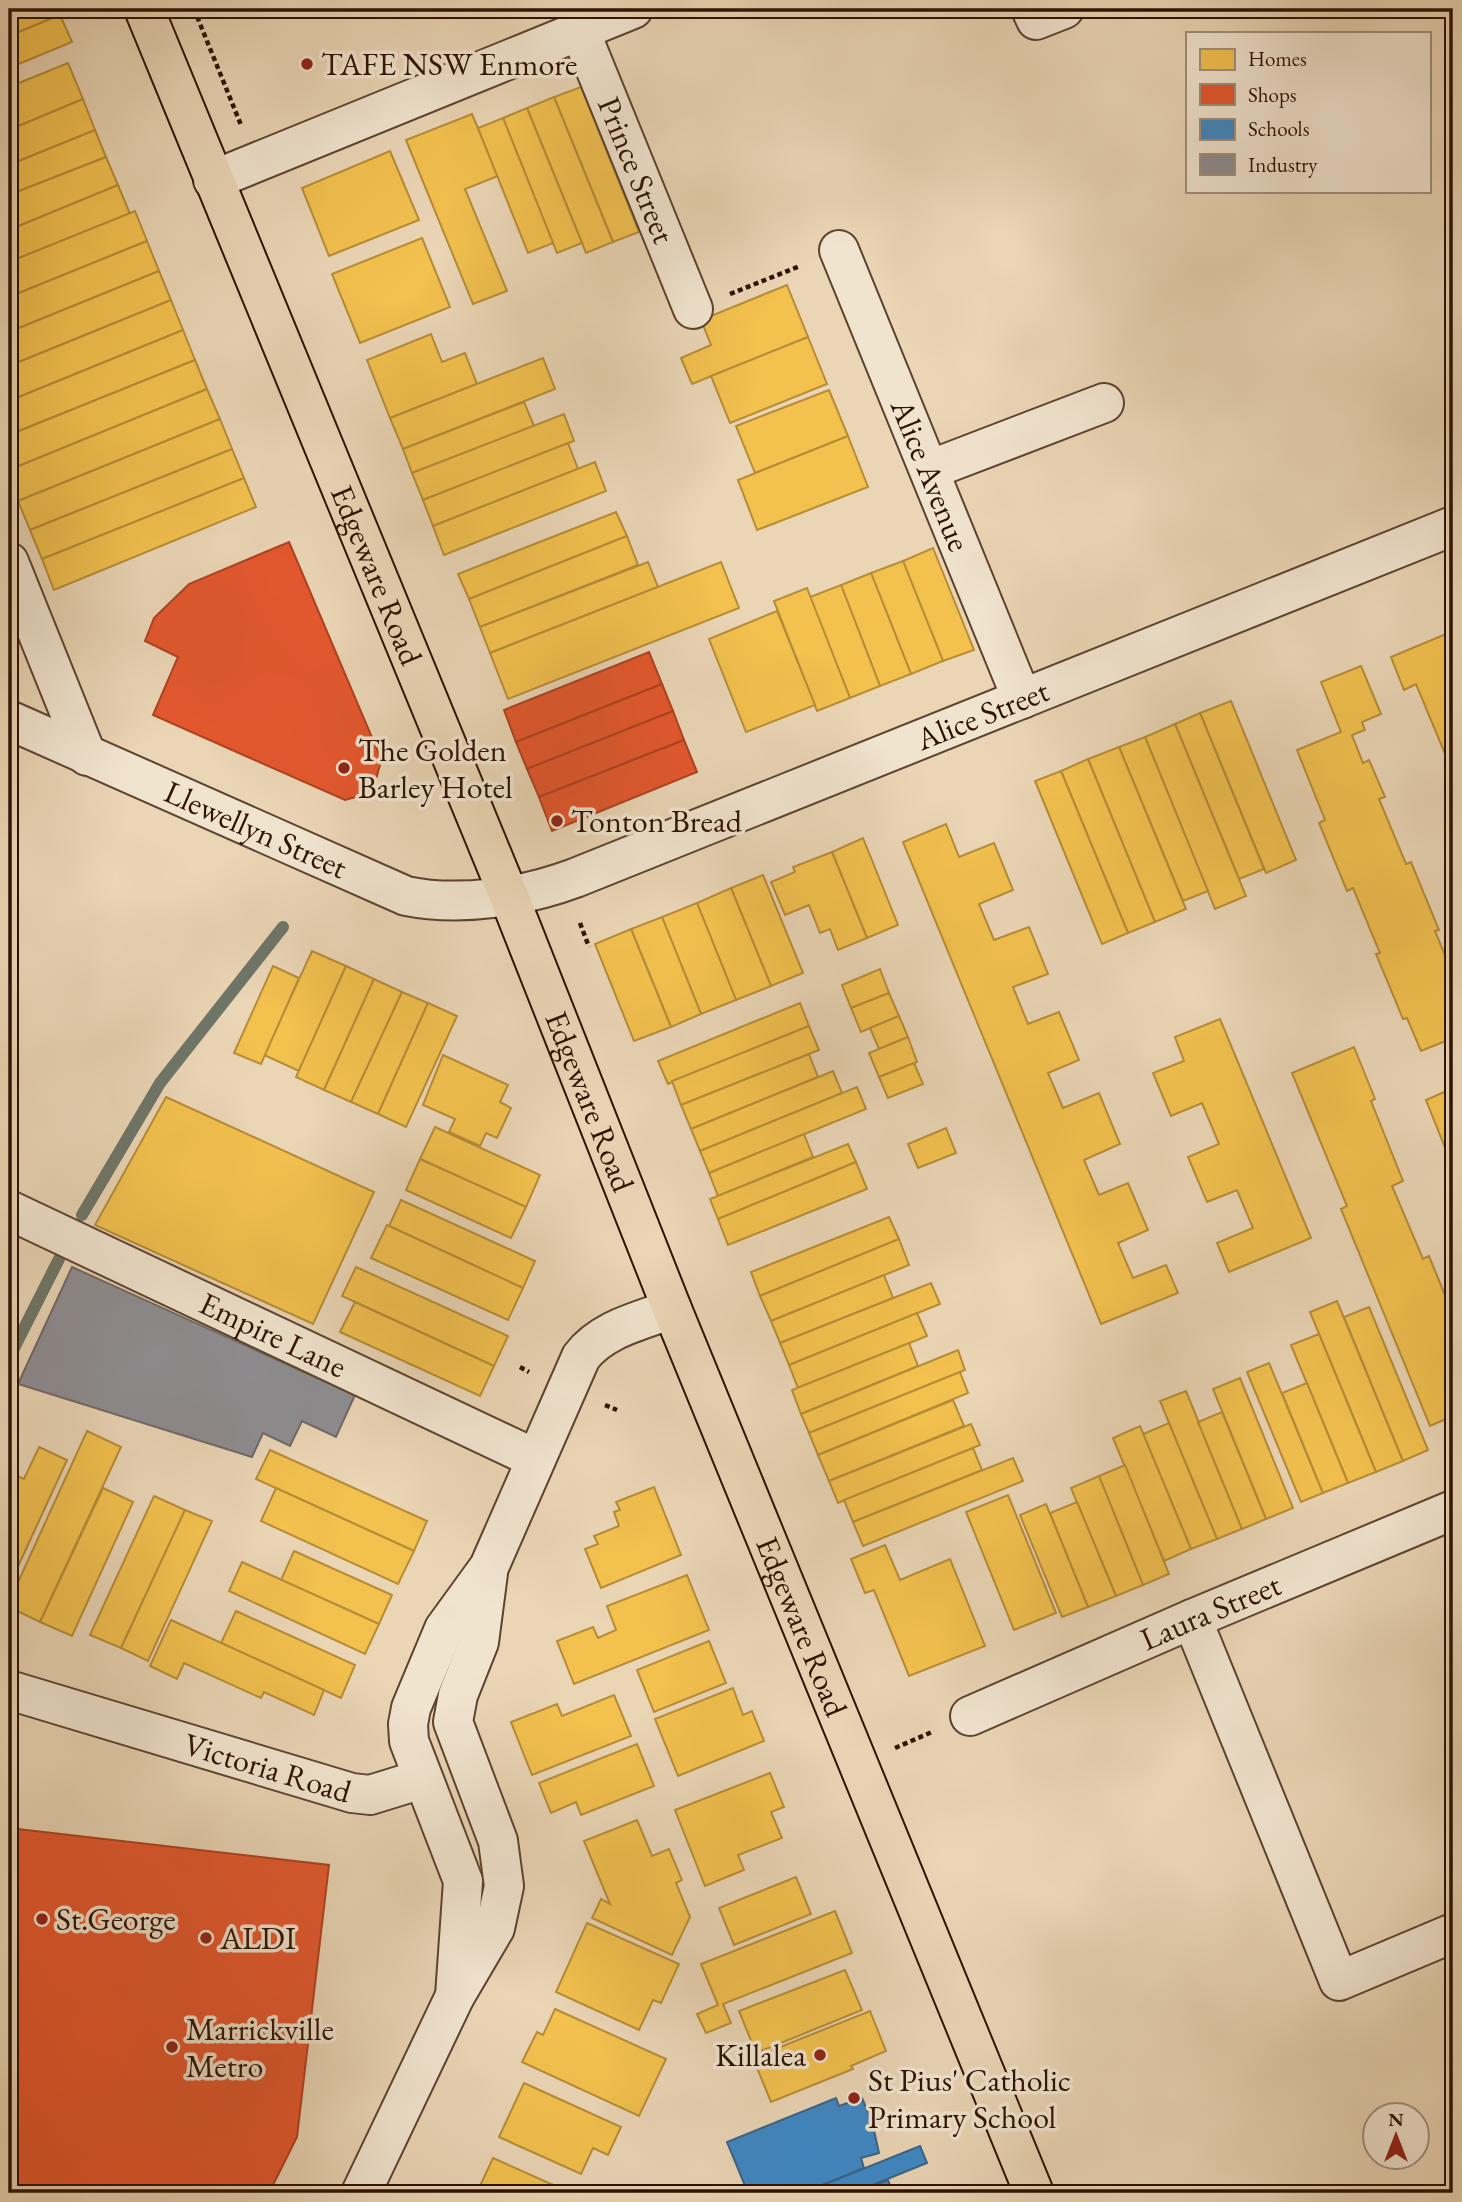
<svg xmlns="http://www.w3.org/2000/svg" width="1462" height="2202" viewBox="0 0 1462 2202" font-family="'EB Garamond',serif">
<style>
.homes{fill:#f2c14e;stroke:#b78c37;stroke-width:2}
.shops{fill:#e4572e;stroke:#ad4221;stroke-width:2}
.schools{fill:#3f88c5;stroke:#3a658a;stroke-width:2}
.industry{fill:#8d8d92;stroke:#706867;stroke-width:2}
.lines{fill:none;stroke-linecap:round;stroke-linejoin:round}
.stream{stroke:#6e7669;stroke-width:12}
.minor-casing{stroke:#5d432f;stroke-width:42}
.major-casing{stroke:#2e1202;stroke-width:42}
.path{stroke:#2e1202;stroke-width:4.5;stroke-dasharray:5 3.5;stroke-linecap:butt}
.minor{stroke:#f1e4cf;stroke-width:38}
.major{stroke:#ead5b5;stroke-width:38}
.poi-dot{fill:#8f2418;stroke:#f1e4cf;stroke-width:2.5}
.labels{text-anchor:middle;stroke-width:7;stroke-linejoin:round;paint-order:stroke}
.poi-label{font-size:32px;fill:#2e1202;stroke:#f1e4cf;text-anchor:start}
.street-label{font-size:32px;fill:#2e1202;stroke:#f1e4cf}
</style>
<rect width="100%" height="100%" fill="#ead5b5"/>
<filter id="stains"><feTurbulence type="fractalNoise" baseFrequency=".00286" numOctaves="4"/><feColorMatrix values="0 0 0 0 .2 0 0 0 0 .09 0 0 0 0 .02 0 0 0 .5 -.17"/></filter>
<radialGradient id="worn" r=".72"><stop offset=".6" stop-color="#630" stop-opacity="0"/><stop offset="1" stop-color="#630" stop-opacity=".3"/></radialGradient>
<g class="homes">
<path d="M9,9H58L60,15L9,36Z"/>
<path d="M60,15L72,42L9,68V36Z"/>
<path d="M68,63L83,99L9,130V87Z"/>
<path d="M581,87L639,232L613,242L554,97Z"/>
<path d="M554,97L613,242L586,253L527,108Z"/>
<path d="M83,99L95,130L9,165V130Z"/>
<path d="M527,108L582,243L557,253L503,118Z"/>
<path d="M472,114L498,176L465,189L507,291L473,304L406,140Z"/>
<path d="M503,118L553,243L528,253L478,128Z"/>
<path d="M95,130L106,157L9,195V165Z"/>
<path d="M390,151L419,220L329,256L302,188Z"/>
<path d="M106,157L118,185L9,230V195Z"/>
<path d="M118,185L130,214L9,262V230Z"/>
<path d="M135,211L147,241L9,297V262Z"/>
<path d="M422,238L450,307L360,343L332,274Z"/>
<path d="M147,241L159,271L9,332V297Z"/>
<path d="M159,271L171,300L9,366V332Z"/>
<path d="M787,285L808,337L692,384L681,358L711,345L701,320Z"/>
<path d="M171,300L183,330L9,401V366Z"/>
<path d="M183,330L195,360L9,435V401Z"/>
<path d="M431,334L442,362L465,353L477,384L390,418L367,360Z"/>
<path d="M808,337L827,384L730,423L711,376Z"/>
<path d="M543,358L555,389L403,449L390,418Z"/>
<path d="M195,360L207,389L9,470V435Z"/>
<path d="M207,389L220,419L18,501L9,470Z"/>
<path d="M829,390L848,436L755,473L736,426Z"/>
<path d="M524,402L534,426L412,473L403,449Z"/>
<path d="M564,414L574,441L423,500L412,473Z"/>
<path d="M220,419L232,449L30,530L18,501Z"/>
<path d="M848,436L868,487L757,530L738,480Z"/>
<path d="M568,443L578,469L433,526L423,500Z"/>
<path d="M232,449L244,478L42,559L30,530Z"/>
<path d="M595,462L606,491L444,555L433,526Z"/>
<path d="M244,478L256,507L54,590L42,559Z"/>
<path d="M616,512L627,536L469,599L458,574Z"/>
<path d="M627,536L638,565L480,627L469,599Z"/>
<path d="M933,548L974,650L943,661L903,561Z"/>
<path d="M903,561L943,661L911,674L871,573Z"/>
<path d="M648,562L658,587L490,653L480,627Z"/>
<path d="M721,562L739,608L508,699L490,653Z"/>
<path d="M871,573L911,674L880,686L841,585Z"/>
<path d="M841,585L880,686L850,698L810,597Z"/>
<path d="M807,588L850,698L817,711L774,601Z"/>
<path d="M777,611L815,705L746,732L709,639Z"/>
<path d="M1453,631V773L1416,684L1404,690L1391,657Z"/>
<path d="M1361,666L1381,714L1362,722L1365,730L1352,735L1363,763L1369,760L1385,797L1379,799L1406,864L1411,862L1439,930L1435,931L1453,975V1038L1421,1051L1407,1018L1403,1019L1376,954L1380,953L1353,888L1347,891L1319,823L1325,820L1297,750L1341,732L1321,682Z"/>
<path d="M1231,701L1296,860L1266,873L1200,713Z"/>
<path d="M1200,713L1264,869L1239,879L1175,724Z"/>
<path d="M1175,724L1246,896L1215,909L1145,737Z"/>
<path d="M1145,737L1208,891L1183,901L1119,747Z"/>
<path d="M1119,747L1186,909L1155,922L1088,759Z"/>
<path d="M1088,759L1155,922L1128,933L1061,771Z"/>
<path d="M1061,771L1128,933L1102,944L1035,781Z"/>
<path d="M946,824L959,857L994,843L1013,890L979,904L994,940L1029,927L1048,974L1013,987L1028,1024L1059,1012L1079,1060L1048,1073L1063,1108L1099,1093L1120,1144L1084,1160L1099,1195L1128,1183L1148,1230L1118,1243L1133,1278L1166,1265L1178,1293L1101,1324L903,842Z"/>
<path d="M863,838L898,925L867,938L832,852Z"/>
<path d="M832,852L867,938L838,950L830,929L820,933L809,905L785,915L771,882L795,872L793,867Z"/>
<path d="M763,875L803,973L771,986L731,888Z"/>
<path d="M731,888L771,986L736,1000L697,903Z"/>
<path d="M697,903L736,1000L701,1014L662,917Z"/>
<path d="M662,917L701,1014L671,1027L631,929Z"/>
<path d="M631,929L671,1027L634,1041L595,944Z"/>
<path d="M312,951L346,966L299,1071L264,1055Z"/>
<path d="M273,966L299,978L261,1064L234,1053Z"/>
<path d="M346,966L374,979L324,1090L296,1077Z"/>
<path d="M880,969L889,993L851,1008L842,985Z"/>
<path d="M374,979L402,992L351,1102L324,1090Z"/>
<path d="M402,992L428,1003L378,1114L351,1102Z"/>
<path d="M889,993L899,1016L861,1032L851,1008Z"/>
<path d="M428,1003L457,1016L406,1127L378,1114Z"/>
<path d="M800,1003L809,1026L668,1084L658,1061Z"/>
<path d="M899,1016L908,1037L879,1049L870,1028Z"/>
<path d="M1220,1019L1311,1238L1229,1272L1217,1243L1253,1228L1237,1190L1207,1202L1188,1157L1219,1144L1202,1103L1171,1116L1153,1073L1184,1061L1175,1037Z"/>
<path d="M809,1026L819,1050L681,1105L672,1081Z"/>
<path d="M908,1037L917,1062L879,1077L869,1053Z"/>
<path d="M1354,1047L1375,1099L1371,1101L1403,1181L1392,1186L1423,1259L1429,1256L1453,1315V1416L1430,1426L1341,1209L1347,1206L1292,1073Z"/>
<path d="M809,1054L818,1077L691,1129L681,1105Z"/>
<path d="M443,1055L508,1085L500,1102L511,1108L497,1138L486,1133L480,1146L449,1132L455,1119L423,1105Z"/>
<path d="M914,1063L923,1084L888,1098L879,1077Z"/>
<path d="M833,1071L842,1093L700,1151L691,1129Z"/>
<path d="M857,1087L866,1109L709,1173L700,1151Z"/>
<path d="M1453,1088V1147L1446,1150L1426,1100Z"/>
<path d="M166,1097L374,1192L313,1324L95,1225Z"/>
<path d="M435,1127L540,1175L526,1207L420,1159Z"/>
<path d="M946,1128L956,1153L918,1168L908,1144Z"/>
<path d="M804,1134L813,1157L718,1196L709,1173Z"/>
<path d="M848,1144L856,1162L718,1219L710,1199Z"/>
<path d="M420,1159L526,1207L511,1238L406,1190Z"/>
<path d="M856,1162L867,1189L728,1245L718,1219Z"/>
<path d="M401,1200L535,1261L523,1288L389,1226Z"/>
<path d="M889,1217L899,1239L760,1296L751,1272Z"/>
<path d="M387,1225L523,1288L508,1320L371,1258Z"/>
<path d="M899,1239L909,1265L771,1321L760,1296Z"/>
<path d="M356,1267L508,1336L494,1366L342,1296Z"/>
<path d="M884,1275L893,1298L780,1343L771,1321Z"/>
<path d="M931,1283L940,1304L789,1365L780,1343Z"/>
<path d="M1337,1301L1403,1461L1376,1472L1310,1312Z"/>
<path d="M355,1302L494,1366L480,1396L340,1332Z"/>
<path d="M1369,1307L1428,1450L1403,1461L1344,1317Z"/>
<path d="M917,1313L927,1336L798,1388L789,1365Z"/>
<path d="M1319,1334L1376,1472L1348,1483L1291,1345Z"/>
<path d="M909,1343L918,1366L801,1414L792,1390Z"/>
<path d="M958,1350L965,1370L809,1433L801,1414Z"/>
<path d="M1269,1363L1323,1493L1301,1502L1247,1372Z"/>
<path d="M960,1372L968,1393L818,1455L809,1433Z"/>
<path d="M1240,1378L1293,1508L1266,1519L1213,1389Z"/>
<path d="M1307,1383L1348,1483L1323,1493L1282,1393Z"/>
<path d="M1186,1391L1242,1529L1217,1539L1160,1401Z"/>
<path d="M953,1400L964,1426L829,1481L818,1455Z"/>
<path d="M1222,1412L1266,1519L1242,1529L1198,1422Z"/>
<path d="M1169,1423L1217,1539L1191,1549L1143,1434Z"/>
<path d="M971,1424L980,1445L838,1503L829,1481Z"/>
<path d="M1140,1426L1191,1549L1164,1561L1113,1438Z"/>
<path d="M87,1431L121,1447L40,1622L9,1607V1602Z"/>
<path d="M39,1447L67,1460L9,1586V1472L24,1479Z"/>
<path d="M973,1448L982,1470L853,1522L844,1500Z"/>
<path d="M270,1450L427,1521L414,1551L256,1479Z"/>
<path d="M1013,1458L1023,1481L863,1546L853,1522Z"/>
<path d="M1125,1465L1169,1574L1143,1585L1099,1476Z"/>
<path d="M1099,1476L1143,1585L1116,1596L1071,1488Z"/>
<path d="M654,1487L681,1555L601,1588L585,1549L598,1544L594,1536L619,1526L614,1512L620,1510L616,1502Z"/>
<path d="M103,1488L133,1502L72,1636L40,1622Z"/>
<path d="M276,1488L414,1551L398,1584L261,1521Z"/>
<path d="M1008,1495L1056,1613L1014,1630L966,1512Z"/>
<path d="M154,1496L185,1510L121,1648L90,1635Z"/>
<path d="M1077,1502L1116,1596L1088,1607L1050,1513Z"/>
<path d="M1046,1504L1088,1607L1062,1617L1020,1515Z"/>
<path d="M185,1510L212,1521L148,1661L121,1648Z"/>
<path d="M885,1545L900,1580L950,1559L985,1646L909,1676L874,1590L865,1593L851,1559Z"/>
<path d="M294,1551L392,1595L379,1624L281,1580Z"/>
<path d="M242,1562L379,1624L365,1654L229,1591Z"/>
<path d="M687,1575L709,1630L574,1684L557,1641L593,1627L598,1638L616,1630L607,1606Z"/>
<path d="M236,1611L355,1665L341,1698L221,1643Z"/>
<path d="M171,1620L324,1690L314,1715L264,1692L261,1698L184,1663L177,1679L150,1666Z"/>
<path d="M709,1641L726,1683L654,1712L637,1670Z"/>
<path d="M733,1688L743,1715L752,1711L764,1741L678,1776L655,1719Z"/>
<path d="M614,1695L631,1736L532,1775L511,1722L557,1704L562,1716Z"/>
<path d="M637,1744L654,1786L581,1815L576,1802L551,1813L539,1783Z"/>
<path d="M770,1773L784,1807L771,1812L782,1838L738,1855L744,1870L705,1886L675,1810Z"/>
<path d="M637,1820L652,1856L669,1849L682,1880L676,1883L690,1917L672,1955L592,1918L601,1899L610,1904L584,1841Z"/>
<path d="M796,1877L811,1914L734,1945L719,1908Z"/>
<path d="M835,1911L852,1953L723,2004L731,2023L706,2033L697,2014L718,2005L701,1964Z"/>
<path d="M587,1923L679,1964L661,2003L653,2000L639,2030L556,1992Z"/>
<path d="M845,1970L862,2010L756,2053L739,2011Z"/>
<path d="M555,2009L666,2059L639,2116L522,2062L537,2032L543,2035Z"/>
<path d="M870,2011L886,2051L851,2066L853,2069L771,2102L753,2058Z"/>
<path d="M524,2083L621,2127L608,2155L593,2148L581,2174L499,2137Z"/>
<path d="M493,2158L571,2193H491L479,2188Z"/>
</g>
<g class="shops">
<path d="M289,542L379,754L380,765L375,783L363,795L345,800L153,715L178,657L145,641L154,618L189,584Z"/>
<path d="M649,652L662,684L516,742L504,710Z"/>
<path d="M662,684L673,711L527,769L516,742Z"/>
<path d="M673,711L684,740L539,797L527,769Z"/>
<path d="M684,740L697,772L552,831L539,797Z"/>
<path d="M9,1828L329,1865L297,2137L269,2193H9Z"/>
</g>
<g class="schools">
<path d="M836,2098L839,2106L862,2098L872,2121L879,2153L861,2158L864,2168L803,2193H748L727,2142Z"/>
<path d="M920,2146L927,2163L853,2193H803Z"/>
<path d="M888,2180L893,2193H854Z"/>
</g>
<path class="industry" d="M72,1267L355,1395L336,1437L302,1421L290,1446L263,1433L252,1457L18,1384Z"/>
<g class="lines">
<g class="stream">
<path d="M82,1215L160,1083L283,927"/>
<path d="M9,1358L59,1259"/>
</g>
<g class="minor-casing">
<g id="minor">
<path d="M1031,9L1036,20L1064,9"/>
<path id="s1" d="M580,31L693,309"/>
<path d="M213,180L633,9"/>
<path id="s2" d="M839,250L1022,699"/>
<path d="M929,470L1104,403"/>
<path d="M9,562L87,756"/>
<path id="s3" d="M9,720L406,896C460,907 524,897 575,878L1453,526"/>
<path id="s4" d="M9,1210L536,1459"/>
<path d="M1192,1619L1339,1981L1453,1933"/>
<path id="s5" d="M9,1690L352,1793L370,1795L422,1779"/>
<path id="s6" d="M970,1716L1192,1619L1453,1510"/>
<path d="M455,1996L463,1881L409,1741L408,1724L411,1708L444,1629L489,1567L581,1357C602,1329 640,1321 672,1309"/>
<path d="M361,2193L455,1996L495,1928L504,1886L498,1841L453,1722L458,1695L479,1642L488,1573"/>
</g>
</g>
<g class="major-casing">
<g id="major">
<path id="s7" d="M144,9L508,894L672,1309L1034,2193"/>
</g>
</g>
<g class="path">
<path d="M194,9L241,125"/>
<path d="M730,294L800,266"/>
<path d="M580,923L589,947"/>
<path d="M520,1367L529,1372"/>
<path d="M605,1405L617,1410"/>
<path d="M895,1748L932,1732"/>
</g>
<use href="#minor" class="minor"/>
<use href="#major" class="major"/>
</g>
<g class="poi-dot">
<circle cx="307" cy="64" r="7"/>
<circle cx="344" cy="768" r="7"/>
<circle cx="557" cy="821" r="7"/>
<circle cx="42" cy="1919" r="7"/>
<circle cx="206" cy="1938" r="7"/>
<circle cx="172" cy="2047" r="7"/>
<circle cx="820" cy="2055" r="7"/>
<circle cx="854" cy="2098" r="7"/>
</g>
<g class="labels">
<g class="poi-label">
<text x="321" y="75">TAFE NSW Enmore</text>
<text x="358" y="761">The Golden<tspan x="358" dy="37">Barley Hotel</tspan></text>
<text x="571" y="832">Tonton Bread</text>
<text x="56" y="1930">St.George</text>
<text x="220" y="1949">ALDI</text>
<text x="186" y="2040">Marrickville<tspan x="186" dy="37">Metro</tspan></text>
<text x="806" y="2066" text-anchor="end">Killalea</text>
<text x="868" y="2091">St Pius' Catholic<tspan x="868" dy="37">Primary School</tspan></text>
</g>
<g class="street-label">
<text dy="11" stroke="none"><textPath href="#s1" startOffset="150">Prince Street</textPath></text>
<text dy="11" stroke="none"><textPath href="#s2" startOffset="243">Alice Avenue</textPath></text>
<text dy="11" stroke="none"><textPath href="#s7" startOffset="612">Edgeware Road</textPath></text>
<text dy="11" stroke="none"><textPath href="#s3" startOffset="1045">Alice Street</textPath></text>
<text dy="11" stroke="none"><textPath href="#s3" startOffset="270">Llewellyn Street</textPath></text>
<text dy="11" stroke="none"><textPath href="#s7" startOffset="1180">Edgeware Road</textPath></text>
<text dy="11" stroke="none"><textPath href="#s4" startOffset="292">Empire Lane</textPath></text>
<text dy="11" stroke="none"><textPath href="#s6" startOffset="262">Laura Street</textPath></text>
<text dy="11" stroke="none"><textPath href="#s7" startOffset="1746">Edgeware Road</textPath></text>
<text dy="11" stroke="none"><textPath href="#s5" startOffset="270">Victoria Road</textPath></text>
</g>
</g>
<rect width="1462" height="2202" fill="none" stroke="#ead5b5" stroke-width="35"/>
<rect x="10" y="10" width="1441" height="2181" fill="none" stroke="#2e1202" stroke-width="3.5"/>
<rect x="18" y="18" width="1427" height="2167" fill="none" stroke="#2e1202" stroke-width="2"/>
<rect x="1186" y="32" width="245" height="161" fill="#f1e4cf" stroke="#a3907d" stroke-width="2"/>
<rect x="1200" y="49" width="35" height="21" fill="#f2c14e" stroke="#a3907d" stroke-width="2"/>
<text x="1248" y="66" font-size="21" fill="#2e1202">Homes</text>
<rect x="1200" y="84" width="35" height="21" fill="#e4572e" stroke="#a3907d" stroke-width="2"/>
<text x="1248" y="102" font-size="21" fill="#2e1202">Shops</text>
<rect x="1200" y="119" width="35" height="21" fill="#3f88c5" stroke="#a3907d" stroke-width="2"/>
<text x="1248" y="136" font-size="21" fill="#2e1202">Schools</text>
<rect x="1200" y="154" width="35" height="21" fill="#8d8d92" stroke="#a3907d" stroke-width="2"/>
<text x="1248" y="172" font-size="21" fill="#2e1202">Industry</text>
<g transform="translate(1396 2136)"><circle r="33" fill="#f1e4cf" stroke="#a3907d" stroke-width="2"/>
<path d="M0-5L12 26L0 18L-12 26Z" fill="#8f2418"/>
<text y="-10" font-size="19" font-weight="bold" text-anchor="middle" fill="#2e1202">N</text>
</g>
<rect width="100%" height="100%" filter="url(#stains)"/>
<rect width="100%" height="100%" fill="url(#worn)"/>
</svg>
